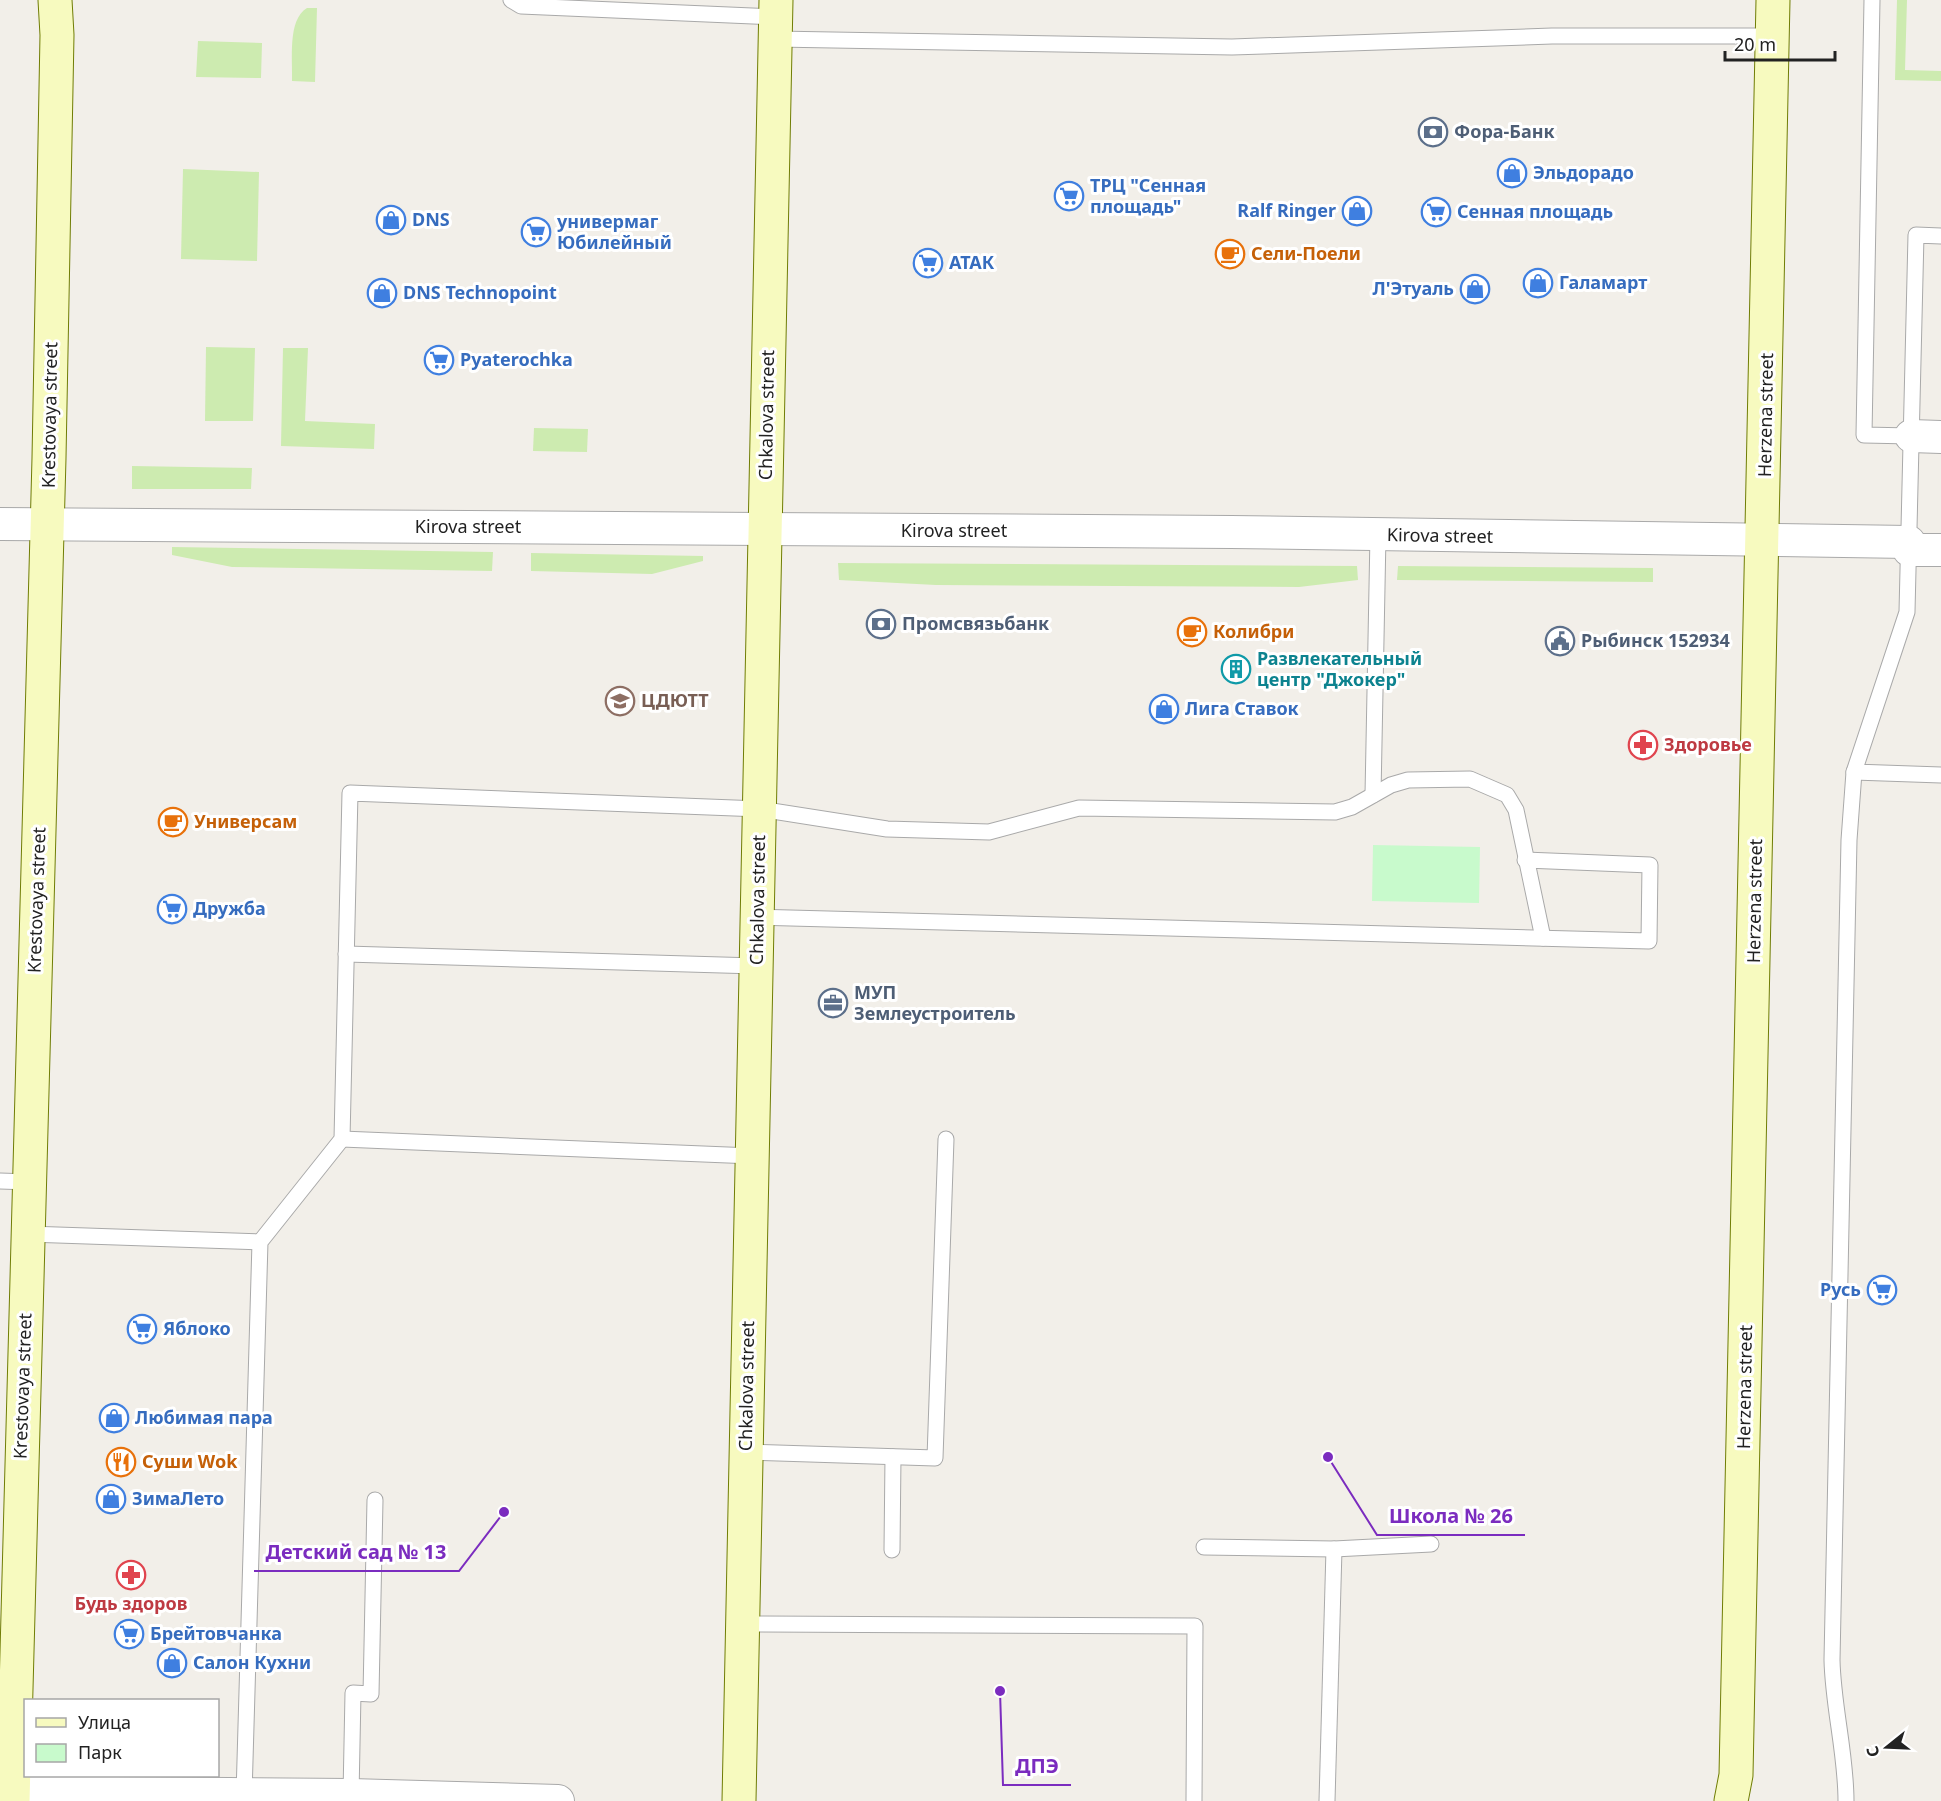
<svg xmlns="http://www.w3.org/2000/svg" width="1941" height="1801" viewBox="0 0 1941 1801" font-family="'Noto Sans',sans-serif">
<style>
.grass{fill:#cdebb0}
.park{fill:#c8facc}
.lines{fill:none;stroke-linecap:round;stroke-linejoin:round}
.lane-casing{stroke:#a9a9a9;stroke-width:17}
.street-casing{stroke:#a9a9a9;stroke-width:34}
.secondary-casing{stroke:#707d05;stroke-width:35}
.lane{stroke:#fff;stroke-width:15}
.street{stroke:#fff;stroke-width:32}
.secondary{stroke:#f7fabf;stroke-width:33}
.labels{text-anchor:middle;stroke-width:6;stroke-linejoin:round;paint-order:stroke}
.service-label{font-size:18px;font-weight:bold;fill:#4e5e75;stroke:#fff;text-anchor:start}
.shop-label{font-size:18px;font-weight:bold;fill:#366cbe;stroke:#fff;text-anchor:start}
.food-label{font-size:18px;font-weight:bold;fill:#c56008;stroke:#fff;text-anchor:start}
.street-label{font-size:18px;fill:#222;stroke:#fff}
.culture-label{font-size:18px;font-weight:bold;fill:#0d838f;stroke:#fff;text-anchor:start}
.education-label{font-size:18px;font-weight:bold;fill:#785e54;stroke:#fff;text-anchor:start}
.health-label{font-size:18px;font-weight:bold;fill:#be3a42;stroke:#fff;text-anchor:start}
.leader{fill:none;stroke:#7b2cbf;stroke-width:2}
.callout-dot{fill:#7b2cbf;stroke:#fff;stroke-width:2}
.callout-label{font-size:20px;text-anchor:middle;font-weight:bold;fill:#7b2cbf;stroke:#fff;stroke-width:6;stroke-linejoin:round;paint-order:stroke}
</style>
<rect width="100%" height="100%" fill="#f2efe9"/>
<g class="grass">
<path d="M1897,0H1907L1905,70L1941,71V81L1895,80Z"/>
<path d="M307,8H317L315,82L292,81C293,60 287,20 307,8Z"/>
<path d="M198,41L262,43L261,78L196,77Z"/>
<path d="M183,169L259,172L257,261L181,259Z"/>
<path d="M206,347L255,348L253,421H205Z"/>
<path d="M283,348H308L305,421L375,424L374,449L281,446Z"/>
<path d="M534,428L588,429L587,452L533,451Z"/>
<path d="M132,466L252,468L251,489H132Z"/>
<path d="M172,547L493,552L492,571L232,567L172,555Z"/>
<path d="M531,553L703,556V561L652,574L531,571Z"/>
<path d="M838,563L1357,566L1358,580L1299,587L936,585L839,580Z"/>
<path d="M1398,566L1653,568V582L1397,580Z"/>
</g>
<path class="park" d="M1373,845L1480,847L1479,903L1372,901Z"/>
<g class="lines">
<g class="lane-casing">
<g id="lane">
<path d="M511,0L521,6L776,17"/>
<path d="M1872,0L1864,435L1911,436"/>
<path d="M776,39L1232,47L1552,36H1773"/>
<path d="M1941,236L1916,235L1907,612L1854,772L1941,775"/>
<path d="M1373,795L1378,535"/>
<path d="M757,917L1649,941L1650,865L1525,860"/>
<path d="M346,954L756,966"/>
<path d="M342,1139L752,1156"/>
<path d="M0,1181L29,1182"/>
<path d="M28,1234L260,1242"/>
<path d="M746,1452L935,1458L946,1139"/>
<path d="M1204,1547L1334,1549L1431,1544"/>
<path d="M892,1550L893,1457"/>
<path d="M742,1624L1195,1626L1194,1801"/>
<path d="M244,1795L260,1242L342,1139L350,793L760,809L887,829L989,832L1079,808L1335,812L1352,807L1391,785L1408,780L1470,779L1507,795L1516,810L1543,938"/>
<path d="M351,1795L353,1693L371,1694L375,1500"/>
<path d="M1327,1801L1334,1549"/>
<path d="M1846,1801C1846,1753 1833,1707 1832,1660L1849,840L1854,772"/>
</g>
</g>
<g class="street-casing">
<g id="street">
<path d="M1911,436L1941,437"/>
<path d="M0,524L1231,532L1909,542"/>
<path d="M1909,550H1941"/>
<path d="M0,1792L351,1795L558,1801"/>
</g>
</g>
<g class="secondary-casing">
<g id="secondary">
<path d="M13,1801L49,458L57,35L55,0"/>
<path d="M739,1801L776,0"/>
<path d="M1731,1801L1736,1775L1773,0"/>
</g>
</g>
<use href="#lane" class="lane"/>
<use href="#street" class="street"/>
<use href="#secondary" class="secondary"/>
</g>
<defs>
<g id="bank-ring" transform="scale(1.5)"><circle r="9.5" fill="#fff" stroke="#5c6f8a" stroke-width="1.5"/><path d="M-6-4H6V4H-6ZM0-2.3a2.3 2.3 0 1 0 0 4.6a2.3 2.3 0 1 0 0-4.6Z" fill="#5c6f8a"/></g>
<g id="shop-ring" transform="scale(1.5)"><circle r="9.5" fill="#fff" stroke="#3f7fe0" stroke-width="1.5"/><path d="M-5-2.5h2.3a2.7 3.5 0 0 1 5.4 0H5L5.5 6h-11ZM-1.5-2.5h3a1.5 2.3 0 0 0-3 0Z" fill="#3f7fe0"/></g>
<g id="supermarket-ring" transform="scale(1.5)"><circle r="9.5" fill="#fff" stroke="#3f7fe0" stroke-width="1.5"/><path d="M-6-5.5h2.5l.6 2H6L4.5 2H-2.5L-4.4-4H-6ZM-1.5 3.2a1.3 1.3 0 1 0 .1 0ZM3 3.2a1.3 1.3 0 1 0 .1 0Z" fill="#3f7fe0"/></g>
<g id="cafe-ring" transform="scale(1.5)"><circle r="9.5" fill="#fff" stroke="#e8710a" stroke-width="1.5"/><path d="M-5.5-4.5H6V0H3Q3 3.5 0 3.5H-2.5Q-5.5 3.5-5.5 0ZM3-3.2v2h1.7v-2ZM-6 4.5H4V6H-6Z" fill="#e8710a"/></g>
<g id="civic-ring" transform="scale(1.5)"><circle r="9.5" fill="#fff" stroke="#5c6f8a" stroke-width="1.5"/><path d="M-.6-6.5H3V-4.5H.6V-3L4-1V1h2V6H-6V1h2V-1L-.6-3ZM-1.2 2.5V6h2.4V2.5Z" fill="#5c6f8a"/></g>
<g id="building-ring" transform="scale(1.5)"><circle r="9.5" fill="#fff" stroke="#0f9aa8" stroke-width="1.5"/><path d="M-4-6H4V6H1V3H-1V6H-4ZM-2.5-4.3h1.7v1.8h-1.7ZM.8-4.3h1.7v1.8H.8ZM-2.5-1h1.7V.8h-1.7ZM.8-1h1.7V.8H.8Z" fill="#0f9aa8"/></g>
<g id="school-ring" transform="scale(1.5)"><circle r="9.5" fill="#fff" stroke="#8d6e63" stroke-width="1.5"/><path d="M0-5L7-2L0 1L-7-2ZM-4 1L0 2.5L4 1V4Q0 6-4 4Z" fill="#8d6e63"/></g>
<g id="pharmacy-ring" transform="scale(1.5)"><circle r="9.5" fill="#fff" stroke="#e0444e" stroke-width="1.5"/><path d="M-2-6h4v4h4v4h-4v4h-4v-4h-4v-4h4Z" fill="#e0444e"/></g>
<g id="office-ring" transform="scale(1.5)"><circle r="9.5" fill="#fff" stroke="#5c6f8a" stroke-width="1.5"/><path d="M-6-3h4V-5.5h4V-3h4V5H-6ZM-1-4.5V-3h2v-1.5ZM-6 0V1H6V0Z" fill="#5c6f8a"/></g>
<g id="restaurant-ring" transform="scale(1.5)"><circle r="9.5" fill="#fff" stroke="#e8710a" stroke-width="1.5"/><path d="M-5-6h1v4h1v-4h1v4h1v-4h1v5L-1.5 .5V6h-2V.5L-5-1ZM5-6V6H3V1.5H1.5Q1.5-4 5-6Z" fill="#e8710a"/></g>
</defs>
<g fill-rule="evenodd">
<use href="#bank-ring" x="1433" y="132"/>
<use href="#shop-ring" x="1512" y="173"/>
<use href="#supermarket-ring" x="1069" y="196"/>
<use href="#shop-ring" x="1357" y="211"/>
<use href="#supermarket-ring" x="1436" y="212"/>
<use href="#shop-ring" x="391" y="220"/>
<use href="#supermarket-ring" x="536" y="232"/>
<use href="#cafe-ring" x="1230" y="254"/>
<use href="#supermarket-ring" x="928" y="263"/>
<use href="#shop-ring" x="1538" y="283"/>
<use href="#shop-ring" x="1475" y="289"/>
<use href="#shop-ring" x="382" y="293"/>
<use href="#supermarket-ring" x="439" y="360"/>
<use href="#bank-ring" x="881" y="624"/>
<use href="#cafe-ring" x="1192" y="632"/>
<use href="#civic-ring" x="1560" y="641"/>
<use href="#building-ring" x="1236" y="669"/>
<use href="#school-ring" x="620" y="701"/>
<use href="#shop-ring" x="1164" y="709"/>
<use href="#pharmacy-ring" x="1643" y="745"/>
<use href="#cafe-ring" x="173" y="822"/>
<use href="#supermarket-ring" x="172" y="909"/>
<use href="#office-ring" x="833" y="1003"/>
<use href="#supermarket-ring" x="1882" y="1290"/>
<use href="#supermarket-ring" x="142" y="1329"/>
<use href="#shop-ring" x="114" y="1418"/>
<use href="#restaurant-ring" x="121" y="1462"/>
<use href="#shop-ring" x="111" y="1499"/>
<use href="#pharmacy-ring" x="131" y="1575"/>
<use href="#supermarket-ring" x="129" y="1634"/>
<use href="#shop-ring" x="172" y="1663"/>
</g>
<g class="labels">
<g class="service-label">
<text x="1454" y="138">Фора-Банк</text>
<text x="902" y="630">Промсвязьбанк</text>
<text x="1581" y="647">Рыбинск 152934</text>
<text x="854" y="999">МУП<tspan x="854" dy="21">Землеустроитель</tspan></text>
</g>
<g class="shop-label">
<text x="1533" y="179">Эльдорадо</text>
<text x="1090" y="192">ТРЦ "Сенная<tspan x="1090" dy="21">площадь"</tspan></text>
<text x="1336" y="217" text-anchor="end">Ralf Ringer</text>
<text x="1457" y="218">Сенная площадь</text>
<text x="412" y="226">DNS</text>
<text x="557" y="228">универмаг<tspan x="557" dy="21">Юбилейный</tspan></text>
<text x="949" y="269">АТАК</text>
<text x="1559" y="289">Галамарт</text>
<text x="1454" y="295" text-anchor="end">Л'Этуаль</text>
<text x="403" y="299">DNS Technopoint</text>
<text x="460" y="366">Pyaterochka</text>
<text x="1185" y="715">Лига Ставок</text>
<text x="193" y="915">Дружба</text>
<text x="1861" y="1296" text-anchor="end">Русь</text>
<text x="163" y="1335">Яблоко</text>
<text x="135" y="1424">Любимая пара</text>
<text x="132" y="1505">ЗимаЛето</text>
<text x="150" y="1640">Брейтовчанка</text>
<text x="193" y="1669">Салон Кухни</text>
</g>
<g class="food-label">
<text x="1251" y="260">Сели-Поели</text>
<text x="1213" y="638">Колибри</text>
<text x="194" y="828">Универсам</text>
<text x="142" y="1468">Суши Wok</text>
</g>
<g class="street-label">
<text transform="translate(50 415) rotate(-89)" y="6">Krestovaya street</text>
<text transform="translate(767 415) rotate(-89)" y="6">Chkalova street</text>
<text transform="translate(1766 415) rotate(-89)" y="6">Herzena street</text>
<text x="468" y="533">Kirova street</text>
<text x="954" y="537">Kirova street</text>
<text transform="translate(1440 536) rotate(1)" y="6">Kirova street</text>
<text transform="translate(37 900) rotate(-88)" y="6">Krestovaya street</text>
<text transform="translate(758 900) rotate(-89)" y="6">Chkalova street</text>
<text transform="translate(1755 901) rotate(-89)" y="6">Herzena street</text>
<text transform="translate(23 1386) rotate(-88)" y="6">Krestovaya street</text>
<text transform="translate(747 1386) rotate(-89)" y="6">Chkalova street</text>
<text transform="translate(1745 1387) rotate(-89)" y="6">Herzena street</text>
</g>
<g class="culture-label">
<text x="1257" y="665">Развлекательный<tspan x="1257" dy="21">центр "Джокер"</tspan></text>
</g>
<g class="education-label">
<text x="641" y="707">ЦДЮТТ</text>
</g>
<g class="health-label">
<text x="1664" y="751">Здоровье</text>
<text x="131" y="1610" text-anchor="middle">Будь здоров</text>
</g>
</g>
<path class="leader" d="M1328 1457L1377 1535H1525M504 1512L459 1571H254M1000 1691L1003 1785H1071"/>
<g class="callout-dot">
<circle cx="1328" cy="1457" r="6"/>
<circle cx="504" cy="1512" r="6"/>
<circle cx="1000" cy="1691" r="6"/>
</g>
<g class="callout-label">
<text x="1451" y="1523">Школа № 26</text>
<text x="356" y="1559">Детский сад № 13</text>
<text x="1037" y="1773">ДПЭ</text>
</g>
<rect x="24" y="1699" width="195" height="78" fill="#ffffff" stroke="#a7a7a7" stroke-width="1.5"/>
<rect x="36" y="1718" width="30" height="9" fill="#f7fabf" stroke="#a7a7a7" stroke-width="1.5"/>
<text x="78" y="1729" font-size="18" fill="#222222">Улица</text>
<rect x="36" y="1744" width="30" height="18" fill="#c8facc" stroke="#a7a7a7" stroke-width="1.5"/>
<text x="78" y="1759" font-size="18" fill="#222222">Парк</text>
<g transform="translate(1887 1747) rotate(252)" stroke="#ffffff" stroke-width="4.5" paint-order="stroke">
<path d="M0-4.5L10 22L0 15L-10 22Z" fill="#222222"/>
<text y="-9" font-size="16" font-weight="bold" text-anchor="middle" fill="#222222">С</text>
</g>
<path d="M1725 51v9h110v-9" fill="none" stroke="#222222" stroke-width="3"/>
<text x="1734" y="51" font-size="18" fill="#222222" stroke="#ffffff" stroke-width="4.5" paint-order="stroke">20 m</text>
</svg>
